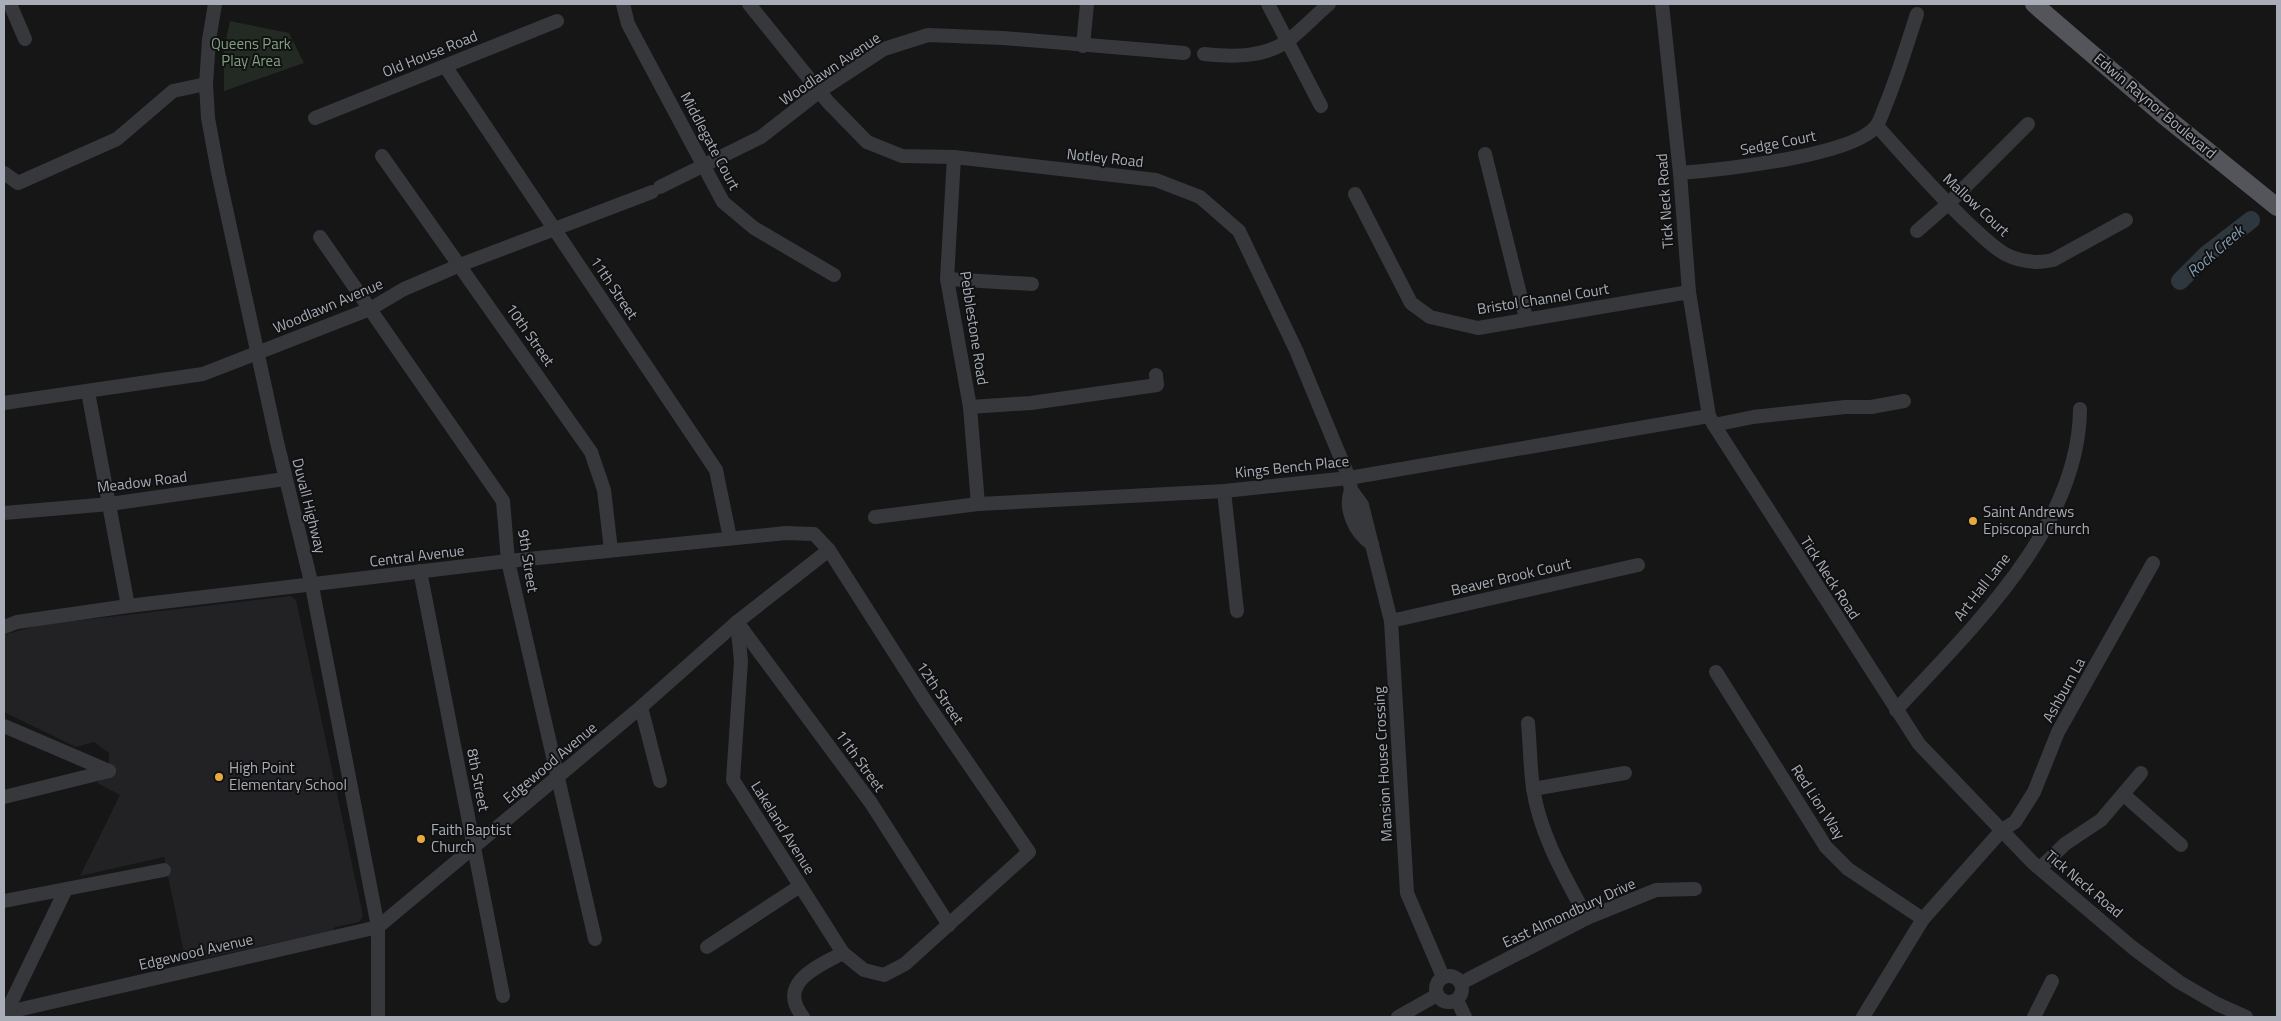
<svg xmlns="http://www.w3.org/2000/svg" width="2281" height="1021" viewBox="0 0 2281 1021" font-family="'Titillium Web',sans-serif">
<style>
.built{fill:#222224}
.green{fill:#222a23}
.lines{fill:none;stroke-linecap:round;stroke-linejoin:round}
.river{stroke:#2e373d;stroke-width:18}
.minor{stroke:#37383c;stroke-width:14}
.major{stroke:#53555b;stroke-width:18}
.poi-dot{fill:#e8aa3d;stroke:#111112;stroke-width:2}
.labels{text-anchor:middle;stroke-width:4;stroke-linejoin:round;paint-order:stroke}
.park-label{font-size:15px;fill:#80a181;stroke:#111112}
.street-label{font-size:15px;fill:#a8adb7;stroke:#111112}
.poi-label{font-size:15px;fill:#a8adb7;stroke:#111112;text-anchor:start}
.water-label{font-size:16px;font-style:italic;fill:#819bb0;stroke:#111112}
</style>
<rect width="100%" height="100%" fill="#161617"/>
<path class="built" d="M291,596L296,600L363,916L359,922L335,927L332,931L186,962L164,857L80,876L120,795L97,783L109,771V753L94,742L76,747L4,712V635L39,625Z"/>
<path class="green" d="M230,21L289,33L304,63L224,91V49Z"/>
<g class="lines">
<path class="river" d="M2180,281L2207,254L2251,220"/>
<g class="minor">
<path d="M10,4L25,39"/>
<path d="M215,4L209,40L206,84L208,118L218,172L277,442L312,586L378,927V1017"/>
<path d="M623,4L628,24L723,202L754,228L834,275"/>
<path d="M749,4L828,102L867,142L902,156L954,157L1156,180L1200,197L1239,231L1296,350L1349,478L1351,490L1362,505L1391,621L1407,893L1443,977"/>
<path d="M1268,4L1321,106"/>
<path d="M1662,4L1680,173L1689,292L1709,416L1714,425L1919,744L2033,863L2133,948L2179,982L2217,1004L2246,1017"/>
<path d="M1083,46L1087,4"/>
<path d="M1204,54C1233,57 1264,58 1289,40C1303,29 1316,15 1329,4"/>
<path d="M445,66L716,470L730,538"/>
<path d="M315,118L557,21"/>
<path d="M1877,126C1907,159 1936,193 1969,224C1981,235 1991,246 2005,254C2021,262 2036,264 2053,260L2126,220"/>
<path d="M1485,154L1526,318"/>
<path d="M382,156L591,452L604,490L611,550"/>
<path d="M954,157L947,279L970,407L978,504"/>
<path d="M4,173L18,183L117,139L173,91L206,84"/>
<path d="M1680,173C1719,170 1856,156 1877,125C1881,119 1883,111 1886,104C1898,75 1907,44 1917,14"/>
<path d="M660,187L761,137L820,91L884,49L928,35L1003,38L1184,53"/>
<path d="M1355,194L1411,303L1430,317L1478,328L1689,292"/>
<path d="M1917,231L1948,204L2028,124"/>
<path d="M320,237L503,501L508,561L595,939"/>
<path d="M947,279L1032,284"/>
<path d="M88,392L128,606"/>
<path d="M4,403L203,374L370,309L404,289L460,265L652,192"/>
<path d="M970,407L1031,403L1157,385L1156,375"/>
<path d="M1714,425L1753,417L1845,407H1871L1904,401"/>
<path d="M1351,490C1344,509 1355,533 1372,544"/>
<path d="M1224,491L1237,611"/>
<path d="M4,513L110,504L285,479"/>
<path d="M875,517L978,504L1224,491L1349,478L1709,416"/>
<path d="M420,571L503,996"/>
<path d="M1391,621L1638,565"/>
<path d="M737,622L871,803L949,925"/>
<path d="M4,627L17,622L128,606L508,561L786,533L814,534L829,550L926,702L1029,852L905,964L884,975L864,970L843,953L733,780L741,661L737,622"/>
<path d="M1716,672L1826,847L1848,869L1923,919"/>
<path d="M641,707L660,781"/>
<path d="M1896,710C1971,629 2079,528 2080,409"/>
<path d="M1528,723C1530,744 1530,766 1533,788C1540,835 1565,877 1587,918"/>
<path d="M4,726L109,771"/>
<path d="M1533,789L1625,773"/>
<path d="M2124,795L2181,845"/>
<path d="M4,797L109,771"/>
<path d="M2040,868L2065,844L2101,820L2141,773"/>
<path d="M4,901L164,870"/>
<path d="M707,947L800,886"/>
<circle cx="1449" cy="989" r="13"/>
<path d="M1461,983L1587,918L1656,890L1695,889"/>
<path d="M1457,1000L1465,1017"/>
<path d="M4,1013L378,927L641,707L737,622L829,550"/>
<path d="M6,1013L66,889"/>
<path d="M803,1017C776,983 818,966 843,953"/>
<path d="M1398,1017L1437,995"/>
<path d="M1863,1017L1923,919L2002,830L2015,822L2034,792L2058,732L2153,563"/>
<path d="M2034,1017L2052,981"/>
</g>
<path class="major" d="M2034,4L2162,114L2277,207"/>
</g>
<g class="poi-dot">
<circle cx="1973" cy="521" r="5"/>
<circle cx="219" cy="777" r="5"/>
<circle cx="421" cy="839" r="5"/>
</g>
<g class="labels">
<g class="park-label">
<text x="251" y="49">Queens Park<tspan x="251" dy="17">Play Area</tspan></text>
</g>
<g class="street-label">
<text transform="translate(430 54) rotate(-22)" y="5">Old House Road</text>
<text transform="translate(830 69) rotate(-34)" y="5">Woodlawn Avenue</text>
<text transform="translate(2155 106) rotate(40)" y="5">Edwin Raynor Boulevard</text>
<text transform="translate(710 141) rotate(62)" y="5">Middlegate Court</text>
<text transform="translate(1778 143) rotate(-11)" y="5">Sedge Court</text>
<text transform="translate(1105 158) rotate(6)" y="5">Notley Road</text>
<text transform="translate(1665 201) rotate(-94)" y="5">Tick Neck Road</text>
<text transform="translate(1976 205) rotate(43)" y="5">Mallow Court</text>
<text transform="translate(614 288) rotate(56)" y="5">11th Street</text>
<text transform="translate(1543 299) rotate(-9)" y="5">Bristol Channel Court</text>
<text transform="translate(328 306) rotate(-23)" y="5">Woodlawn Avenue</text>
<text transform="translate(974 328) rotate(81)" y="5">Pebblestone Road</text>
<text transform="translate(530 335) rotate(55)" y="5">10th Street</text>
<text transform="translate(1292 467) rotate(-6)" y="5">Kings Bench Place</text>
<text transform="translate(142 482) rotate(-7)" y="5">Meadow Road</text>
<text transform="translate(309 506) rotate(76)" y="5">Duvall Highway</text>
<text transform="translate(417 556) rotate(-7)" y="5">Central Avenue</text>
<text transform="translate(528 561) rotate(81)" y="5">9th Street</text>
<text transform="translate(1511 577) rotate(-13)" y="5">Beaver Brook Court</text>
<text transform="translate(1830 578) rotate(57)" y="5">Tick Neck Road</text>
<text transform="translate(1982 587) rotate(-52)" y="5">Art Hall Lane</text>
<text transform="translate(2064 690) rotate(-61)" y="5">Ashburn La</text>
<text transform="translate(940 693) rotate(56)" y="5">12th Street</text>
<text transform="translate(860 761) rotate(54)" y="5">11th Street</text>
<text transform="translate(550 763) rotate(-40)" y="5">Edgewood Avenue</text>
<text transform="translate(1383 764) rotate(-93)" y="5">Mansion House Crossing</text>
<text transform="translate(478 780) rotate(79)" y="5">8th Street</text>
<text transform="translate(1818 802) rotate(57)" y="5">Red Lion Way</text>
<text transform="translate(783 828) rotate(58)" y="5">Lakeland Avenue</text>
<text transform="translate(2084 884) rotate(40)" y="5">Tick Neck Road</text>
<text transform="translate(1569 913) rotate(-25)" y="5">East Almondbury Drive</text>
<text transform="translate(196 952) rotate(-13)" y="5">Edgewood Avenue</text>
</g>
<g class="poi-label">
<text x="1983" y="517">Saint Andrews<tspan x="1983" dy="17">Episcopal Church</tspan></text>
<text x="229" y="773">High Point<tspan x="229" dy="17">Elementary School</tspan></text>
<text x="431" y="835">Faith Baptist<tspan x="431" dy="17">Church</tspan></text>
</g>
<g class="water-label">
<text transform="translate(2215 251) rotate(-41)" y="6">Rock Creek</text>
</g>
</g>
<rect width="2281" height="1021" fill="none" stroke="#a8adb7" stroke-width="10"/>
</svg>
